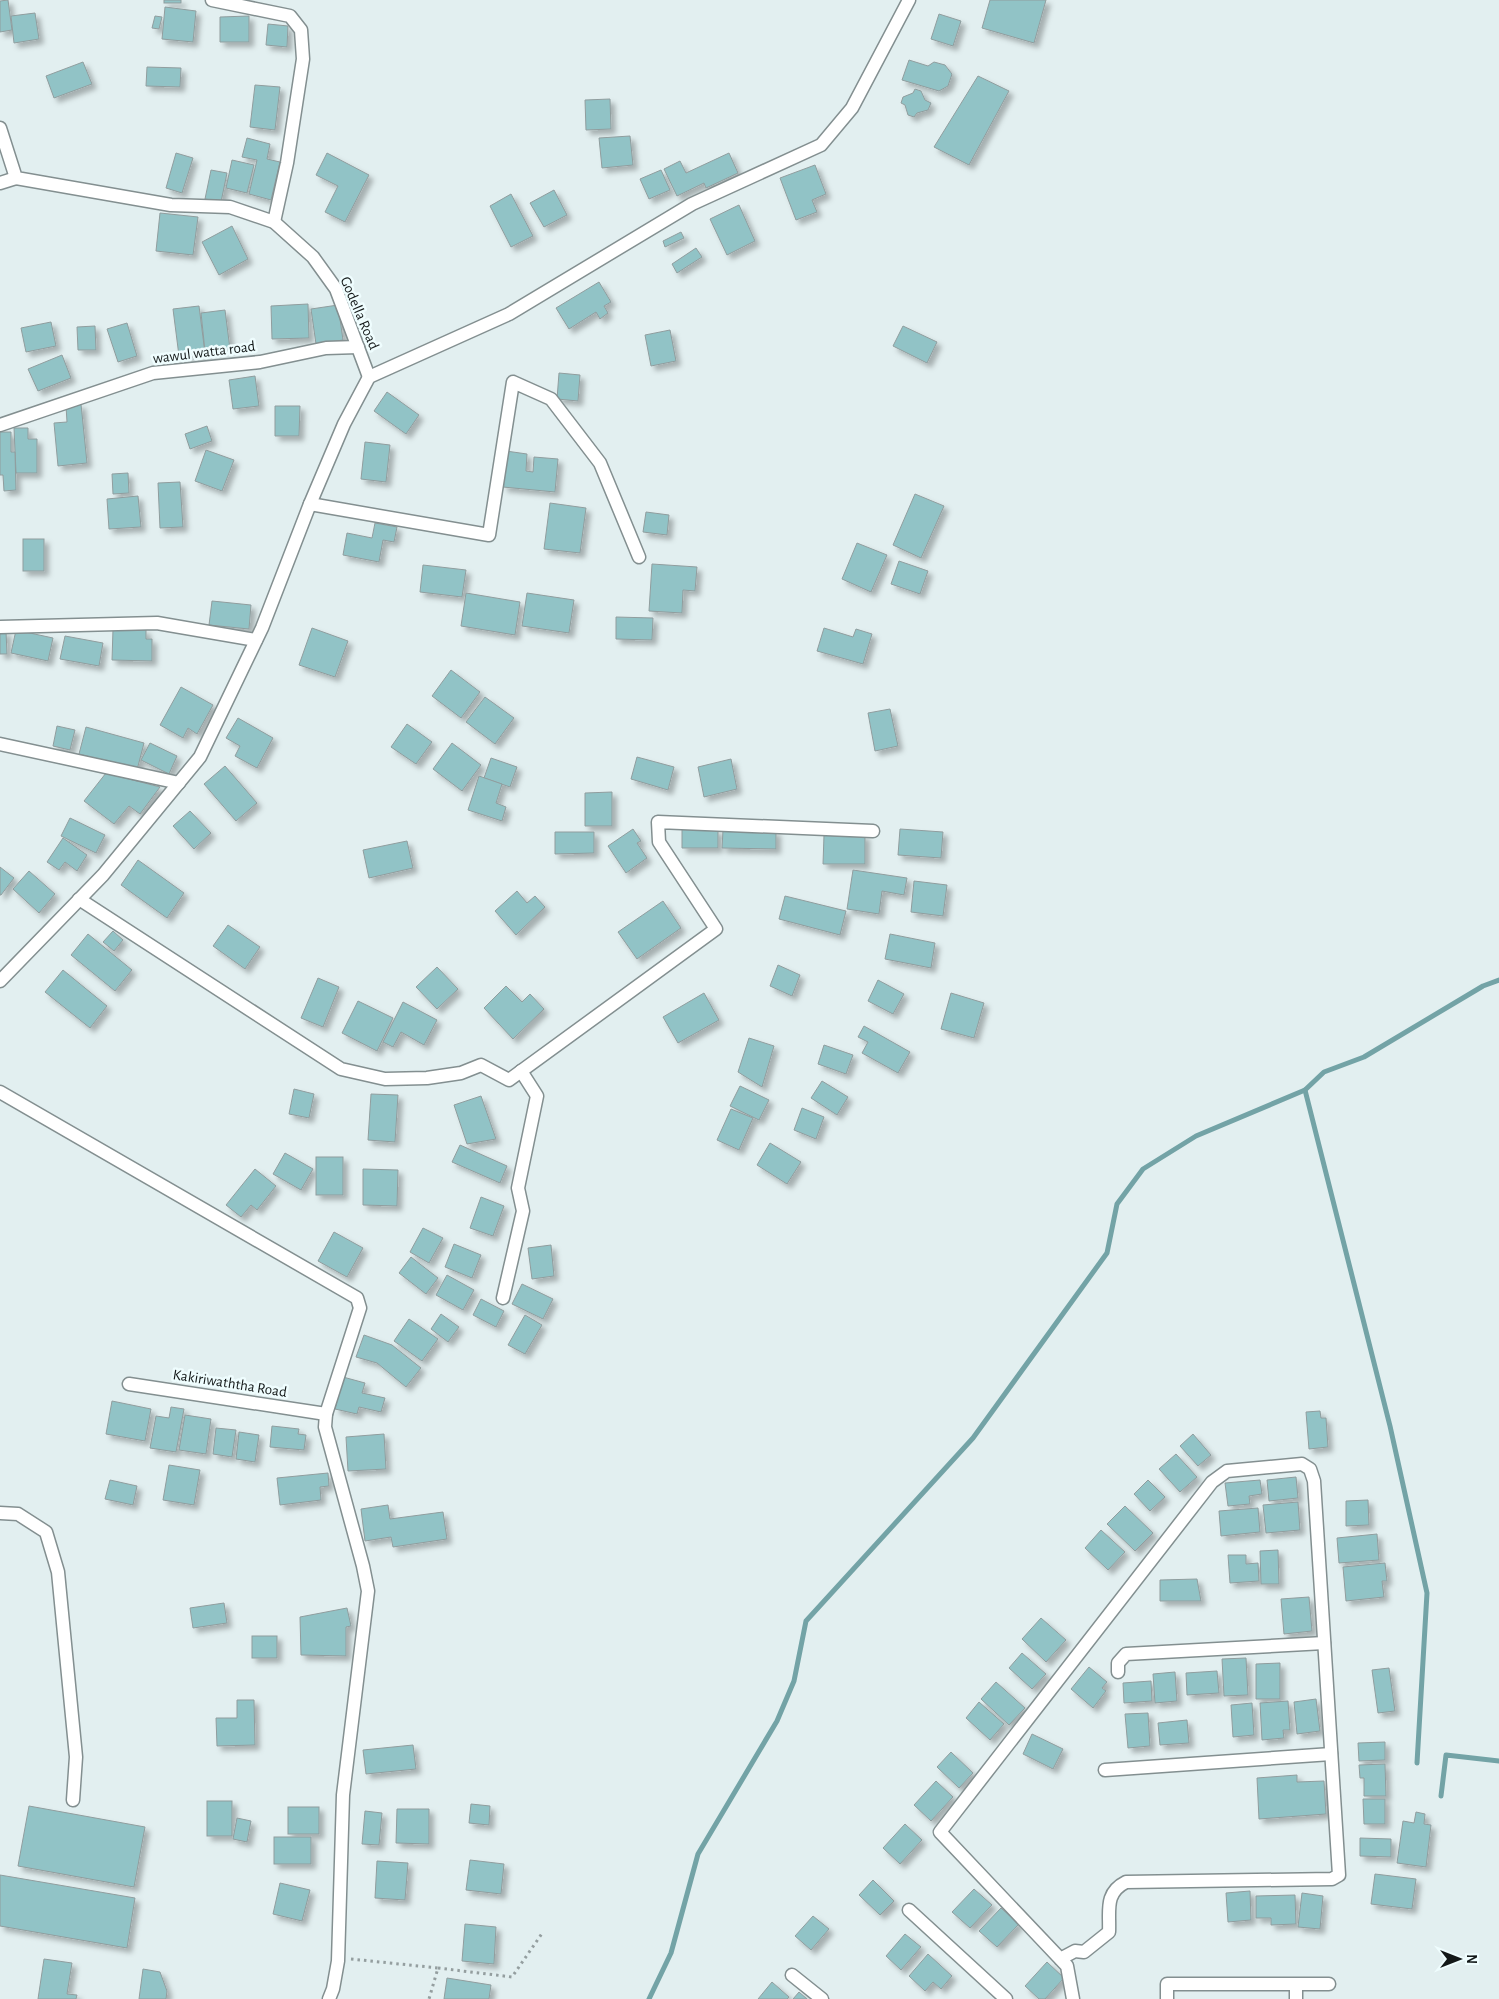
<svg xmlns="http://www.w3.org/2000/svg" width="1499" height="1999" viewBox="0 0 1499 1999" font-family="'Alegreya Sans',sans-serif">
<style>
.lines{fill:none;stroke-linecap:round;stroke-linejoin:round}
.stream{stroke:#73a3a6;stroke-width:5}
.building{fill:#91c3c6;stroke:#909d9e;filter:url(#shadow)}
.street-casing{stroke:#838f90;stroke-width:15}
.path{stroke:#949e9f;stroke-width:3;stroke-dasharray:2.5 4;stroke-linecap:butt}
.street{stroke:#fff;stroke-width:12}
.labels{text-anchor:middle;stroke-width:5;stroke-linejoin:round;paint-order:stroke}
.street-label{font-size:15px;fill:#131818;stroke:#effdfe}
</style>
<defs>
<filter id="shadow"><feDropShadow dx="4.5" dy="4.5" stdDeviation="2.5" flood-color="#0004"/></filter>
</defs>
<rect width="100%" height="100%" fill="#e2eff0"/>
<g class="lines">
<g class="stream">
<path d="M1305,1090L1390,1426L1427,1593L1417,1763"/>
<path d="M1441,1796L1446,1755L1499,1761"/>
<path d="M649,1999L671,1953L698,1854L777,1721L794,1681L806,1621L973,1438L1107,1253L1117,1204L1143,1169L1196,1136L1305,1090L1324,1072L1364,1057L1483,986L1499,980"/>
</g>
</g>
<g class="building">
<path d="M8,0L12,30L0,32V1Z"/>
<rect x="164" y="0" width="17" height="3"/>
<path d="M990,0H1046L1034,43L982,28Z"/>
<path d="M165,7L196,11L193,42L162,39Z"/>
<path d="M35,13L39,39L14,43L11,16Z"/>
<path d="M939,14L961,21L953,46L931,39Z"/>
<path d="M155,16L162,17L159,29L152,28Z"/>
<path d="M249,16V42H220V17Z"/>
<path d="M268,24L288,26L287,47L266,45Z"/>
<path d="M909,60L928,66L934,62L945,65L952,74L948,86L939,91L902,80Z"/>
<path d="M83,62L92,84L54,98L46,76Z"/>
<path d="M147,67L181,68L180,87L146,86Z"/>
<path d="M978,76L1009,91L969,165L934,147Z"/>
<path d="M255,85L280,87L275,130L250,127Z"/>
<path d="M915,89L921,91L925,100L931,103L928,110L917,113L914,117L908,115L905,105L901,103L903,97L913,93Z"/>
<path d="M610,99L611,129L586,130L585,100Z"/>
<path d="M630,136L633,165L602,168L599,138Z"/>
<path d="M247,138L270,144L267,159L280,162L271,200L249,194L257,160L242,157Z"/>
<path d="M176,153L193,158L182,193L166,188Z"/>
<path d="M327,153L369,175L345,222L325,212L338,186L316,175Z"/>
<path d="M729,153L738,173L706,188L704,183L677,196L664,169L680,161L686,173Z"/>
<path d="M232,160L254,165L247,193L226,188Z"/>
<path d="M815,165L826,194L812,200L817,212L796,220L780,178Z"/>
<path d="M211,170L227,173L221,202L205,199Z"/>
<path d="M661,170L670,190L649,199L640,179Z"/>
<path d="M554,190L567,215L544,227L530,203Z"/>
<path d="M511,194L533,236L511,247L490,206Z"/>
<path d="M739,205L755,241L727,255L710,219Z"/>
<path d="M160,213L198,217L193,255L156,251Z"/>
<path d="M232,226L248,259L219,275L202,242Z"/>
<path d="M681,232L684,238L665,247L663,241Z"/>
<path d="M696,248L702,257L677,273L672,264Z"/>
<path d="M599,282L611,302L604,306L608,313L600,319L596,312L569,329L556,308Z"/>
<path d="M308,304L309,338L272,339L271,306Z"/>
<path d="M338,305L343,340L316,344L311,309Z"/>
<path d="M199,306L205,353L179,356L173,309Z"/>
<path d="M225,310L230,349L205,351L201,313Z"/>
<path d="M51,322L56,346L26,352L21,328Z"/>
<path d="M127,323L137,356L118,362L107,329Z"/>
<path d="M95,326L96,350H78L77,327Z"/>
<path d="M903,326L937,342L927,363L893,346Z"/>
<path d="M670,330L676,361L651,366L645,335Z"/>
<path d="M62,355L71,378L38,391L28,369Z"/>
<path d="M559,373L580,375L578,401L557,399Z"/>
<path d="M255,376L259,406L233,409L229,380Z"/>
<path d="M387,392L419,415L406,434L374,411Z"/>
<path d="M81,404L87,463L58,466L54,423L67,422L66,406Z"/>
<path d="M275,406H300L299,436H275Z"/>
<path d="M207,426L212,441L190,449L185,434Z"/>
<path d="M14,428H28V439H37V473H16Z"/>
<path d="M0,432H11V452H15L16,490L4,491L3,475H0Z"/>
<path d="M365,442L390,445L386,482L361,479Z"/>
<path d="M206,450L234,460L222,491L195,481Z"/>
<path d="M506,451L527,454L526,471L533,472L534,457L558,459L555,492L503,487Z"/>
<path d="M128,473L129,493L113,494L112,474Z"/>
<path d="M180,482L183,527L160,528L158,483Z"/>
<path d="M915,494L944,506L921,558L893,545Z"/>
<path d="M138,496L141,527L109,529L107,499Z"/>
<path d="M550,503L586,508L580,553L544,549Z"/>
<path d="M646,512L669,515L667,535L643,532Z"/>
<path d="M375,523L397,527L394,542L383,540L379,562L343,555L347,533L372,538Z"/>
<rect x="23" y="539" width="21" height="32"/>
<path d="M857,543L887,555L871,592L842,579Z"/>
<path d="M899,561L928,571L920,594L891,584Z"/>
<path d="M652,564L697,567L695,591L683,590L682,613L649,611Z"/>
<path d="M423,565L466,570L462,597L420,592Z"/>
<path d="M466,593L520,602L515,635L461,626Z"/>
<path d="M527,593L574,600L569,633L522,626Z"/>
<path d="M212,601L251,605L249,629L209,625Z"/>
<path d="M616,617L653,618L652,640L616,639Z"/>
<path d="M312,628L348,641L335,677L299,665Z"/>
<path d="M824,628L853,637L856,629L872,634L863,664L817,651Z"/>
<path d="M113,629L146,630V639H152V661L112,660Z"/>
<path d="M16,630L53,638L48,661L11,653Z"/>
<path d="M6,631L7,654H0V632Z"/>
<path d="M65,636L103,643L99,666L60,659Z"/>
<path d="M451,670L480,692L461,718L432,696Z"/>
<path d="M181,687L213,705L197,734L188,728L183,738L160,725Z"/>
<path d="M485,697L514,718L495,744L466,722Z"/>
<path d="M890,709L898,746L875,751L868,713Z"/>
<path d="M238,718L273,738L257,768L235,756L240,746L226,738Z"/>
<path d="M407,724L432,742L416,764L391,747Z"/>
<path d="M57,726L75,730L70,750L53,746Z"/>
<path d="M86,727L144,743L137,770L79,754Z"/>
<path d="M150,743L177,756L169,774L141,760Z"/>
<path d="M452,743L481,765L462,791L433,769Z"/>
<path d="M637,757L674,767L668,790L631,779Z"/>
<path d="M491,758L517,767L510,787L484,778Z"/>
<path d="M731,759L737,789L704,797L698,767Z"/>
<path d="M225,766L257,803L236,821L204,784Z"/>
<path d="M106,773L160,787L140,814L129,806L114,824L84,801Z"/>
<path d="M479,776L502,784L496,803L506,807L502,821L468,810Z"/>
<path d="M612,792V826H585V793Z"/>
<path d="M190,811L211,833L194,849L173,826Z"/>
<path d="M70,818L105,835L96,853L61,836Z"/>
<path d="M633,829L641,841L637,843L647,858L626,873L608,846Z"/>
<path d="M682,829L718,830V848H682Z"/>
<path d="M900,829L943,832L941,858L898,855Z"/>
<path d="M723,830L776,831V849L722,848Z"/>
<path d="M555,832H594V853L555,854Z"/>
<path d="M824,835H865V864H823Z"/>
<path d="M63,838L87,855L77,871L65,862L59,870L47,862Z"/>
<path d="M407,841L413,868L369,878L363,850Z"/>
<path d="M138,860L184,893L167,918L121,885Z"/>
<path d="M0,867L14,878L1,895H0Z"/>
<path d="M853,870L907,878L904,895L882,891L879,914L847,909Z"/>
<path d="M29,871L55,894L39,913L13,889Z"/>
<path d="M914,881L947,885L943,916L911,912Z"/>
<path d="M517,891L527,903L535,896L545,907L516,935L495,911Z"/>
<path d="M785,896L846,911L840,935L779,919Z"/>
<path d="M663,901L681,928L637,959L618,932Z"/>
<path d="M228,925L260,947L245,969L213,946Z"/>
<path d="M113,931L123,940L114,951L103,942Z"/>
<path d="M88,934L132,970L115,991L71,955Z"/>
<path d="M890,934L935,943L931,968L885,959Z"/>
<path d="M778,965L800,975L792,996L770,986Z"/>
<path d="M437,967L458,989L437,1009L416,987Z"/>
<path d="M63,970L107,1006L90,1028L45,992Z"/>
<path d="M318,978L339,987L323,1027L301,1018Z"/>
<path d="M878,980L904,994L893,1014L868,1001Z"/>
<path d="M506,986L522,1002L530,994L544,1009L513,1039L484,1008Z"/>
<path d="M704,993L719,1020L678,1043L663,1017Z"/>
<path d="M951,993L984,1003L974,1038L941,1029Z"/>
<path d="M358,1001L393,1018L377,1051L342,1033Z"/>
<path d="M403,1002L437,1020L424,1045L401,1032L393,1047L383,1042Z"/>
<path d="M864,1026L910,1052L898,1073L862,1053L868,1042L858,1037Z"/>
<path d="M749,1038L774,1046L762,1087L738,1072Z"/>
<path d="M824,1045L853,1055L846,1074L818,1064Z"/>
<path d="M822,1081L848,1097L837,1115L811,1098Z"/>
<path d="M740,1086L769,1100L759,1120L730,1106Z"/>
<path d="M294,1089L314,1094L309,1118L289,1114Z"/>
<path d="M371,1094L398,1095L395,1142L368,1140Z"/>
<path d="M481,1096L496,1139L467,1144L454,1105Z"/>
<path d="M802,1108L824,1117L816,1139L794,1130Z"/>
<path d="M731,1109L753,1118L739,1150L717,1140Z"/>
<path d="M770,1143L801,1162L787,1184L757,1165Z"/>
<path d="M460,1145L507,1166L500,1183L452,1162Z"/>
<path d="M285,1153L313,1169L301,1190L273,1174Z"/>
<rect x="316" y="1157" width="27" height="38"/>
<path d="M255,1169L276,1186L257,1210L251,1205L241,1217L226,1205Z"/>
<path d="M363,1169L398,1170L397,1206L363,1205Z"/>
<path d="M481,1197L504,1206L493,1236L470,1228Z"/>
<path d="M423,1228L443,1238L429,1263L410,1252Z"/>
<path d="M334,1232L363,1248L347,1277L318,1261Z"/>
<path d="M454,1244L481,1255L472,1278L445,1267Z"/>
<path d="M551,1245L554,1276L532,1279L528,1248Z"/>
<path d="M411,1257L438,1278L426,1294L399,1273Z"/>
<path d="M447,1275L474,1290L463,1310L436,1295Z"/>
<path d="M522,1284L553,1299L543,1319L512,1304Z"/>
<path d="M481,1299L504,1311L496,1327L473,1315Z"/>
<path d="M441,1314L459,1327L448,1342L431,1329Z"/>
<path d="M525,1315L542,1325L525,1354L508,1345Z"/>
<path d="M409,1319L438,1339L422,1361L394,1341Z"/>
<path d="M364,1335L392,1345L421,1368L406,1387L377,1363L356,1357Z"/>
<path d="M343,1377L365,1383L362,1393L385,1398L381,1412L359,1407L357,1414L335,1409Z"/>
<path d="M112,1401L151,1409L145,1441L106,1434Z"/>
<path d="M171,1407L184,1409L176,1452L150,1448L156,1416L169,1418Z"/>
<path d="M1320,1411L1321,1418H1326L1328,1447L1309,1449L1306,1412Z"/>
<path d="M185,1415L211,1419L206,1454L179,1450Z"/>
<path d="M272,1426L299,1429L298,1434L306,1435L304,1450L270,1447Z"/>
<path d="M216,1428L236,1430L232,1457L213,1454Z"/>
<path d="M239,1432L259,1435L255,1462L236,1459Z"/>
<path d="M384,1434L386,1469L348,1471L346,1437Z"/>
<path d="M1193,1434L1211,1455L1198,1466L1180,1446Z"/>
<path d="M1176,1454L1197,1477L1180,1492L1159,1469Z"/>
<path d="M169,1465L200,1470L194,1505L163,1500Z"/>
<path d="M328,1473L329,1486L320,1487L321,1500L280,1505L277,1478Z"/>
<path d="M1296,1477L1298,1498L1269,1501L1267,1480Z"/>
<path d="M110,1480L137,1486L133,1505L105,1499Z"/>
<path d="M1148,1480L1165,1497L1150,1511L1134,1494Z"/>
<path d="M1260,1480L1262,1494L1249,1496L1250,1504L1228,1506L1225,1483Z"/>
<path d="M1368,1500L1369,1525L1346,1526V1501Z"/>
<path d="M1298,1502L1300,1530L1266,1533L1263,1505Z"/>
<path d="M388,1505L390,1519L443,1512L447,1539L393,1547L391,1537L365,1541L361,1509Z"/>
<path d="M1125,1506L1153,1533L1135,1551L1107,1524Z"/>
<path d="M1258,1508L1260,1532L1221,1536L1219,1511Z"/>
<path d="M1101,1530L1125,1552L1108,1570L1085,1548Z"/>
<path d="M1377,1534L1379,1560L1339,1563L1337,1538Z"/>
<path d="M1278,1550L1279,1584H1261L1260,1551Z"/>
<path d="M1228,1555H1246V1564L1258,1563L1259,1581L1230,1583Z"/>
<path d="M1385,1563L1387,1581H1382L1384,1597L1346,1601L1343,1567Z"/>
<path d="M1197,1579L1201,1601H1160V1580Z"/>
<path d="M1309,1597L1312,1631L1284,1634L1281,1599Z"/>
<path d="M224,1603L227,1623L193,1628L190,1608Z"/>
<path d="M347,1608L351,1626L346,1627V1656L301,1655L300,1617Z"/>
<path d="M1041,1618L1066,1640L1046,1662L1022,1639Z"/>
<rect x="252" y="1636" width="25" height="22"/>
<path d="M1022,1653L1046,1674L1032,1689L1009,1668Z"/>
<path d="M1246,1658L1248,1695L1224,1696L1222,1659Z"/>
<path d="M1280,1663V1699H1256V1664Z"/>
<path d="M1089,1667L1107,1682L1102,1688L1106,1691L1093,1708L1071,1689Z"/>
<path d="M1389,1668L1395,1711L1378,1713L1372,1670Z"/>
<path d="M1217,1671L1219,1693L1187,1695L1186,1673Z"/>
<path d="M1175,1672L1177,1701L1155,1703L1153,1674Z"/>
<path d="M1151,1681L1152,1701L1124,1703L1123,1683Z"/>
<path d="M996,1682L1025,1708L1009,1725L981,1699Z"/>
<path d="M1316,1699L1320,1731L1297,1734L1294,1702Z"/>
<path d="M237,1700H254L255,1745L217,1746L216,1718H237Z"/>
<path d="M1288,1701L1290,1730H1283L1284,1738L1262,1740L1260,1703Z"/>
<path d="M979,1702L1004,1724L990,1740L966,1718Z"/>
<path d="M1252,1703L1254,1735L1233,1737L1231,1705Z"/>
<path d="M1148,1713L1150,1746L1128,1748L1125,1714Z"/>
<path d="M1187,1720L1189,1743L1160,1745L1158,1723Z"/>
<path d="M1032,1734L1063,1749L1053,1769L1023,1754Z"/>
<path d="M1385,1742V1760L1359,1761L1358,1743Z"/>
<path d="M413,1745L416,1769L366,1774L363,1750Z"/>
<path d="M951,1752L973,1773L959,1788L937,1767Z"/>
<path d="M1385,1764L1386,1796H1364V1778H1360L1359,1765Z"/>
<path d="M1297,1775V1782L1324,1781L1326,1814L1259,1819L1257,1778Z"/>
<path d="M936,1781L953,1797L931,1821L914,1805Z"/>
<path d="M1363,1799H1385V1824H1364Z"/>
<rect x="207" y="1801" width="25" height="35"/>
<path d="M471,1804L490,1806L489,1825L469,1823Z"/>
<path d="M29,1806L145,1827L134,1887L18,1866Z"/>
<rect x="288" y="1807" width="31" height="27"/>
<path d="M397,1809H429V1844L396,1843Z"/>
<path d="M365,1811L382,1813L379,1845L362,1844Z"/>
<path d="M1416,1812L1425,1814L1424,1824L1431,1825L1426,1867L1397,1863L1403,1821L1414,1823Z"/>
<path d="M237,1818L251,1821L247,1842L233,1839Z"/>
<path d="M905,1824L922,1840L900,1864L883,1848Z"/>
<rect x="274" y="1837" width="37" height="27"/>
<path d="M1360,1838L1391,1839V1857L1360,1856Z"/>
<path d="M470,1860L504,1864L501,1894L466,1890Z"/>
<path d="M377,1861L408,1863L405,1900L375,1898Z"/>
<path d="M1375,1874L1416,1879L1412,1909L1371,1904Z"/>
<path d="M0,1875L135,1898L127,1948L0,1926Z"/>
<path d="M873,1880L894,1901L880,1915L859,1895Z"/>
<path d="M280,1883L310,1890L302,1921L273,1914Z"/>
<path d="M974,1889L992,1905L970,1928L952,1912Z"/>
<path d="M1250,1891L1251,1920L1228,1922L1226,1893Z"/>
<path d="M1302,1893L1323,1896L1320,1929L1298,1927Z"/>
<path d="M1295,1895L1296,1924L1271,1925V1918H1256V1896Z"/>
<path d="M1001,1908L1019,1924L997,1947L979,1931Z"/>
<path d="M813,1916L829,1929L811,1950L795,1936Z"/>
<path d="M465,1924L496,1927L494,1964L462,1961Z"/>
<path d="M905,1934L921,1947L901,1970L886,1956Z"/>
<path d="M928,1954L952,1976L941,1989L933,1982L925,1991L909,1976Z"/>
<path d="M44,1959L72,1963L67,1994L77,1995L76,1999H38Z"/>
<path d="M1047,1962L1064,1978L1045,1999H1039L1025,1986Z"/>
<path d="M143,1969L160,1972L167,1991L166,1999H139Z"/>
<path d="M447,1978L491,1985L489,1999H444Z"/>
<path d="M772,1982L789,1997L787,1999H758Z"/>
<path d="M799,1992L807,1999H793Z"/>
</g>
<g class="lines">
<g class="street-casing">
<g id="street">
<path d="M212,0L290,16L301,30L303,59L287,163L274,222"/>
<path d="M0,128L16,178L171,205L230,207L274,222L313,257L336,289L369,377"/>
<path d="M0,183L16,178"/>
<path d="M0,425L153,373L260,362L326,348L358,347"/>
<path d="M310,504L489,535L513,382L551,399L600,463L639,557"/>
<path d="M0,627L157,623L256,640"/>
<path d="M0,744L179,783"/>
<path d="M79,899L341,1069L385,1079L427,1078L461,1073L481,1065L509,1080L716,929L659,842L658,822L873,831"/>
<path d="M0,981L103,875L200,757L262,628L310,504L344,424L369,377L509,314L692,204L821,145L852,108L909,0"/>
<path d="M0,1092L357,1298L360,1308L326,1414L325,1427L363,1566L368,1591L343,1795L338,1961L333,1989L329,1999"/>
<path d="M503,1298L523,1211L518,1188L537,1096L521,1071"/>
<path d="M129,1384L326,1414"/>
<path d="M0,1513L18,1514L46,1532L58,1572L76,1757L73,1800"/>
<path d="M1118,1672V1663L1126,1654L1324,1643"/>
<path d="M1105,1770L1331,1754"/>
<path d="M909,1910L1006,1999"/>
<path d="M1060,1959L1075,1951L1084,1952L1109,1932C1110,1911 1104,1893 1126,1882L1332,1879L1339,1875L1314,1481L1310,1469L1302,1464L1227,1471L1212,1482L940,1832L1067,1966L1073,1999"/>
<path d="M792,1975L822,1999"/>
<path d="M1167,1999V1984H1329"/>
<path d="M1296,1999V1985"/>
</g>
</g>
<g class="path">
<path d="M351,1959L438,1968L429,1999"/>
<path d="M438,1968L512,1977L543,1932"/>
</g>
<use href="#street" class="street"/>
</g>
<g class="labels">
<g class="street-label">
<text transform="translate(360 313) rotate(67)" y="5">Godella Road</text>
<text transform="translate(204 352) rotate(-7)" y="5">wawul watta road</text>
<text transform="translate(230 1383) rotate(9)" y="5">Kakiriwaththa Road</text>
</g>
</g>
<g transform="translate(1459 1959) rotate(90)" stroke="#effdfe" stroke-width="4" paint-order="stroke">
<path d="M0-4L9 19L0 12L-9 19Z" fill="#131818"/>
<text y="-8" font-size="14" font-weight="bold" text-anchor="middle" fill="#131818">N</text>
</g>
</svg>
